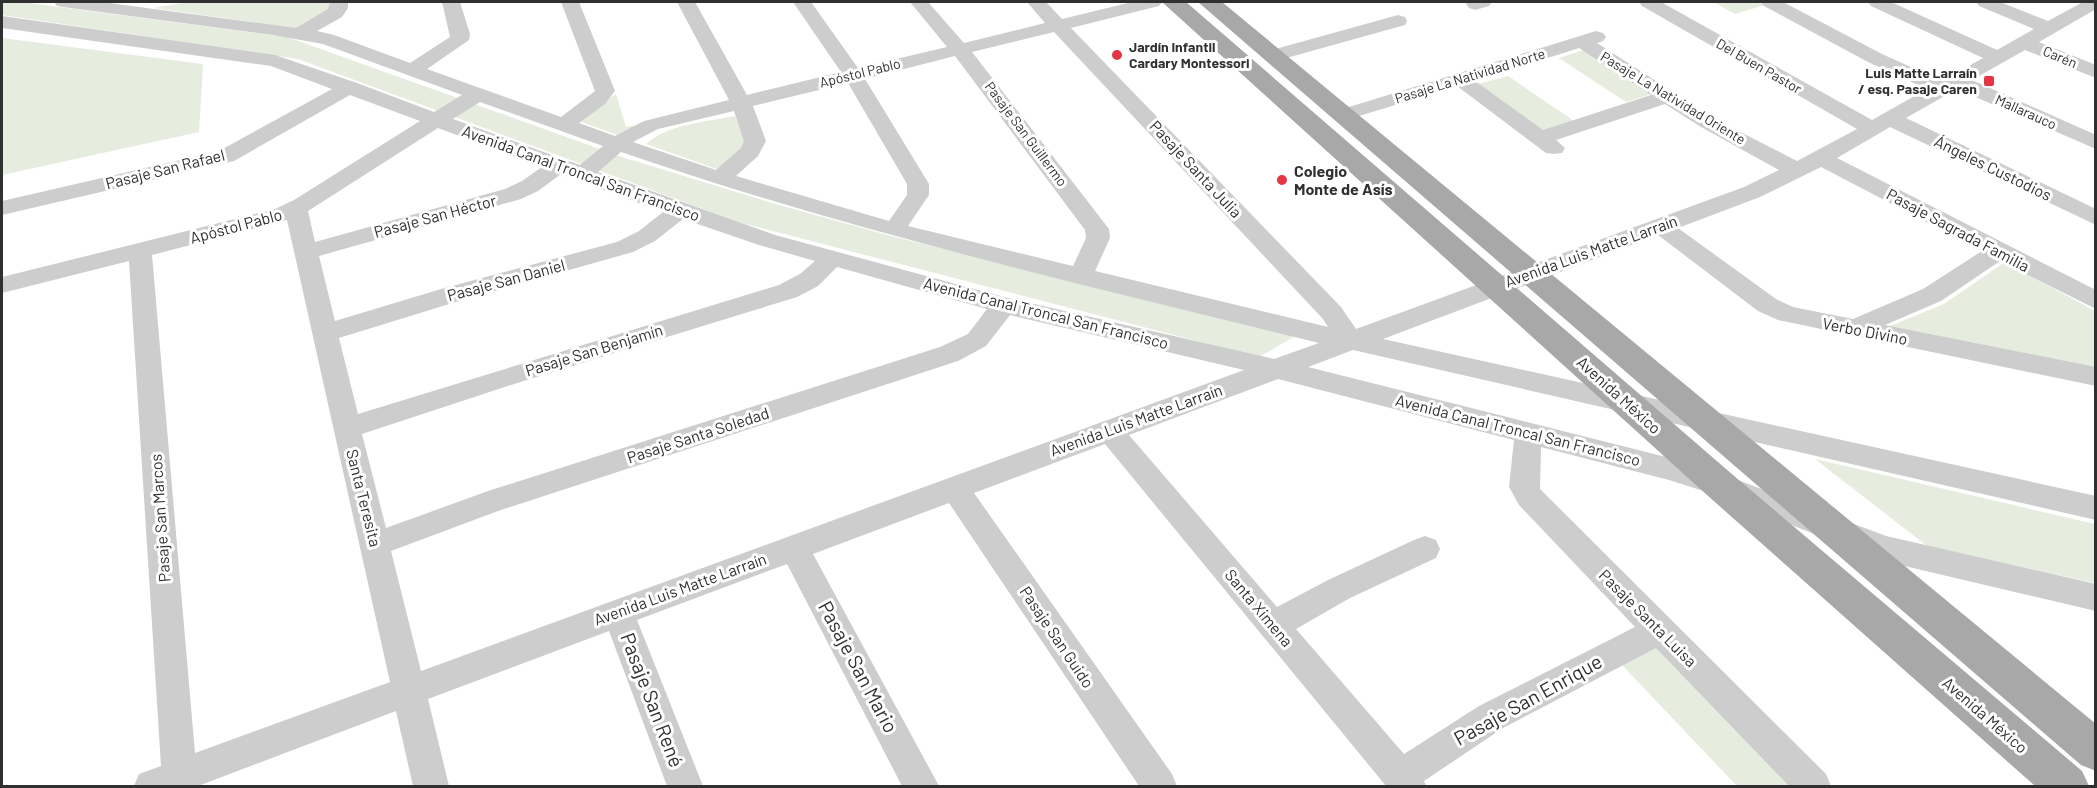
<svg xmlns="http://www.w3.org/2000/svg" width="2097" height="788" viewBox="0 0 2097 788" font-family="Barlow,sans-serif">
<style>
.green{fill:#e6ecde}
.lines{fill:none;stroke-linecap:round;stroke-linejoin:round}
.minor{fill:#cdcdcd;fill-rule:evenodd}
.major{fill:#a8a8a8;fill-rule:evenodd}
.poi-dot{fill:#e33543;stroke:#fff;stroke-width:2}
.labels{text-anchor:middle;stroke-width:6;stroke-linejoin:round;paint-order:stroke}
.far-poi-label{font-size:14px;font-weight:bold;fill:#303030;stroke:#fff;text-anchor:start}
.far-street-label{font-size:14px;fill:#303030;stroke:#fff}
.street-label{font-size:16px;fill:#303030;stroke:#fff}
.poi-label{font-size:16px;font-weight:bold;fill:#303030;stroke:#fff;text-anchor:start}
.near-street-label{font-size:20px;fill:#303030;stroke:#fff}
</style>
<rect width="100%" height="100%" fill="#fff"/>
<g class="green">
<path d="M2,2H21L287,37L625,158L772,203L891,236L1297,335L1259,357L738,222L298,59L2,15Z"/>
<path d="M188,2H334V8L301,29L153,8Z"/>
<path d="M1713,2H1758L1765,5L1735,14Z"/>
<path d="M2,38L203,64L199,132L2,175Z"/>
<path d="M1584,50L1652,94L1626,102L1559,58Z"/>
<path d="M1508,76L1577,123L1545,134L1478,84Z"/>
<path d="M616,94L626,127L637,125L620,136L579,121Z"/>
<path d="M735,116L749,148L725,172L646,144C668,124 706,122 735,116Z"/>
<path d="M2005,262L2095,311V368L1890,326L1944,304Z"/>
<path d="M1815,459L2095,524V583L1927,546Z"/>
<path d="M1653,647H1660L1801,786H1737L1621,664Z"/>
</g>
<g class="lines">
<g class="minor">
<path d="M54,2H102L296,28L328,9L330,2H348V8L342,17L317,31L334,35L410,63L450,37L442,2H460L470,34L469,40L427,69L561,117L595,91L561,2H579L615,91L605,104L579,123L615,136L644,121L729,100L677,2H695L747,95L841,72L793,2H811L858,68L947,47L910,2H928L964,43L1045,23L1027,2H1046L1062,19L1132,2H1162L1159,6L1071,28L1341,307L1356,329L1744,187L1779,170L1701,127L1665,104L1556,140L1565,148L1562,153L1554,154L1546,153L1457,86L1343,121L1336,119L1333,115L1336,111L1596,31L1603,33L1606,37L1603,41L1597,43L1715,119L1797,161L1857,129L1642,6L1639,2H1661L1872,120L1927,89L1868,62L1764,6L1761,2H1783L1882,54L1942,81L1983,58L1871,6L1868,2H1891L1997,50L2034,29L1979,6L1976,2H2000L2048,21L2083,2H2096V9L2039,42L2096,65V78L2025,50L1972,80L2096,135V149L1957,89L1906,118L2096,209V225L1890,127L1837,158L2096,290V309L2000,261L1941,301L1885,325L2096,367V386L1778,320L1758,311L1658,235L1383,339L2096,496V520L1353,350L1308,367L1670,458L1730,477L1886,536L2096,584V611L1883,561L1710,493L1669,480L1541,447L1540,489L1826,774L1831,786H1789L1656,648L1503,728L1424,781L1426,786H1386L1105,444L974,493L1172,774L1177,786H1139L949,503L813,554L939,786H902L787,564L637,620L703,786H667L609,631L428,699L449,786H413L396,711L198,786H134L139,774L161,766L129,261L2,293V277L275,209L294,200L420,121L350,95L234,161L2,215V201L219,151L332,89L271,66L2,28V16L275,55L357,83L434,112L462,95L323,44L273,35L63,7L57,6ZM1054,32L1323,319L1328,327L1095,271L1110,238L1109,229L972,52ZM1579,48L1651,95L1543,130L1475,81ZM955,56L1085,230L1086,238L1073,266L908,226L929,195V184L865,79ZM848,83L907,184V195L889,221L736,176L758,156L766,141L753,106ZM480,102L603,146L580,165L453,119ZM734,111L744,141L741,148L716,170L633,142L658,129ZM438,128L542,167L522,181L505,189L315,242L308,211ZM621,152C850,231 1084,285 1319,343L1274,359L1004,297L775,235L598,172ZM1821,167L1982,251L1923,289L1853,319L1793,307L1776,299L1678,228L1760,197ZM561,174L663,212L639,231L617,242L441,289L335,321L319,256L521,199L538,191ZM683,219L759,245L815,261L800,274L779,285L358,414L339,338L459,301L633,252L655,241ZM287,220L390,682L195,753L152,255ZM837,267L987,309L968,334L940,347L488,491L386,528L362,434L517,383L797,297L818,286ZM1010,315L1244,370L421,671L391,551L498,511L958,361L986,346ZM1278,379L1514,440L1509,487L1519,505L1635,627L1479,706L1404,754L1296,629L1350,598L1436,558L1440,549L1436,540L1425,536L1414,540L1328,580L1277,607L1129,435Z"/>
<path d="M1468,2H1492L1489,6L1475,10L1469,8L1466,4Z"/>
<path d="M1398,15L1405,17L1407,21L1405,25L1272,62L1265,60L1262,56L1265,52Z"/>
</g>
<g class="major">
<path d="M1162,2H1186L1733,475L2082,771L2089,786H2035L1707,495Z"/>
<path d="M1198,2H1222L2096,724V771L2081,765Z"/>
</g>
</g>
<g class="poi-dot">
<circle cx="1117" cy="55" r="6"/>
<rect x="1983" y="75" width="12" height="12" rx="3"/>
<circle cx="1282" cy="180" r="6"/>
</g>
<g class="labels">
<g class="far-poi-label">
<text x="1129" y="52">Jardín Infantil<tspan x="1129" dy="16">Cardary Montessori</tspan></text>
<text x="1977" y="78" text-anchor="end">Luis Matte Larraín<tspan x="1977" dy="16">/ esq. Pasaje Caren</tspan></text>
</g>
<g class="far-street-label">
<text transform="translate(2060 57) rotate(23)" y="5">Carén</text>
<text transform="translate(1759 66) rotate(30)" y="5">Del Buen Pastor</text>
<text transform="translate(860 73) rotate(-14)" y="5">Apóstol Pablo</text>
<text transform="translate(1470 76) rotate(-17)" y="5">Pasaje La Natividad Norte</text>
<text transform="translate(1673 98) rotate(31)" y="5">Pasaje La Natividad Oriente</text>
<text transform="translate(2026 112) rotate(24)" y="5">Mallarauco</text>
<text transform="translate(1026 134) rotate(53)" y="5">Pasaje San Guillermo</text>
</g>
<g class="street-label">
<text transform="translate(1993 168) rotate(26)" y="6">Ángeles Custodios</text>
<text transform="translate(165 169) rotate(-14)" y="6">Pasaje San Rafael</text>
<text transform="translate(1196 169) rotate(47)" y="6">Pasaje Santa Julia</text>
<text transform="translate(581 173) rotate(20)" y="6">Avenida Canal Troncal San Francisco</text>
<text transform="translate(435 216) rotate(-15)" y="6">Pasaje San Héctor</text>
<text transform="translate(236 226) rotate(-15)" y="6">Apóstol Pablo</text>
<text transform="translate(1958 230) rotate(28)" y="6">Pasaje Sagrada Familia</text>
<text transform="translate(1591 251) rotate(-20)" y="6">Avenida Luis Matte Larraín</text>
<text transform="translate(506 280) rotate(-15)" y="6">Pasaje San Daniel</text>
<text transform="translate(1046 313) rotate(14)" y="6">Avenida Canal Troncal San Francisco</text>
<text transform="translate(1865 331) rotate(11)" y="6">Verbo Divino</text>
<text transform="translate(594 350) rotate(-17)" y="6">Pasaje San Benjamín</text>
<text transform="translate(1619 395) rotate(42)" y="6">Avenida México</text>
<text transform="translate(1136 420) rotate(-20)" y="6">Avenida Luis Matte Larraín</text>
<text transform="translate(1518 430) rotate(14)" y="6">Avenida Canal Troncal San Francisco</text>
<text transform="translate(698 435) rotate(-18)" y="6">Pasaje Santa Soledad</text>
<text transform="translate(364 498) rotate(76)" y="6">Santa Teresita</text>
<text transform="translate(160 518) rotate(-94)" y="6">Pasaje San Marcos</text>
<text transform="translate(680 589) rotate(-20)" y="6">Avenida Luis Matte Larraín</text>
<text transform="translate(1259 608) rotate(50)" y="6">Santa Ximena</text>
<text transform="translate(1648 618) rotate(45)" y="6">Pasaje Santa Luisa</text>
<text transform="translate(1057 637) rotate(56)" y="6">Pasaje San Guido</text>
<text transform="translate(1985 715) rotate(41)" y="6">Avenida México</text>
</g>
<g class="poi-label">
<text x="1294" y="177">Colegio<tspan x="1294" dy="18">Monte de Asís</tspan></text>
</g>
<g class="near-street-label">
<text transform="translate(858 667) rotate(62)" y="7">Pasaje San Mario</text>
<text transform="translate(652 700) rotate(69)" y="7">Pasaje San René</text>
<text transform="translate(1528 700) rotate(-29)" y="7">Pasaje San Enrique</text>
</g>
</g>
<rect width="2097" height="788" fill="none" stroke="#303030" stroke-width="6"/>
</svg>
